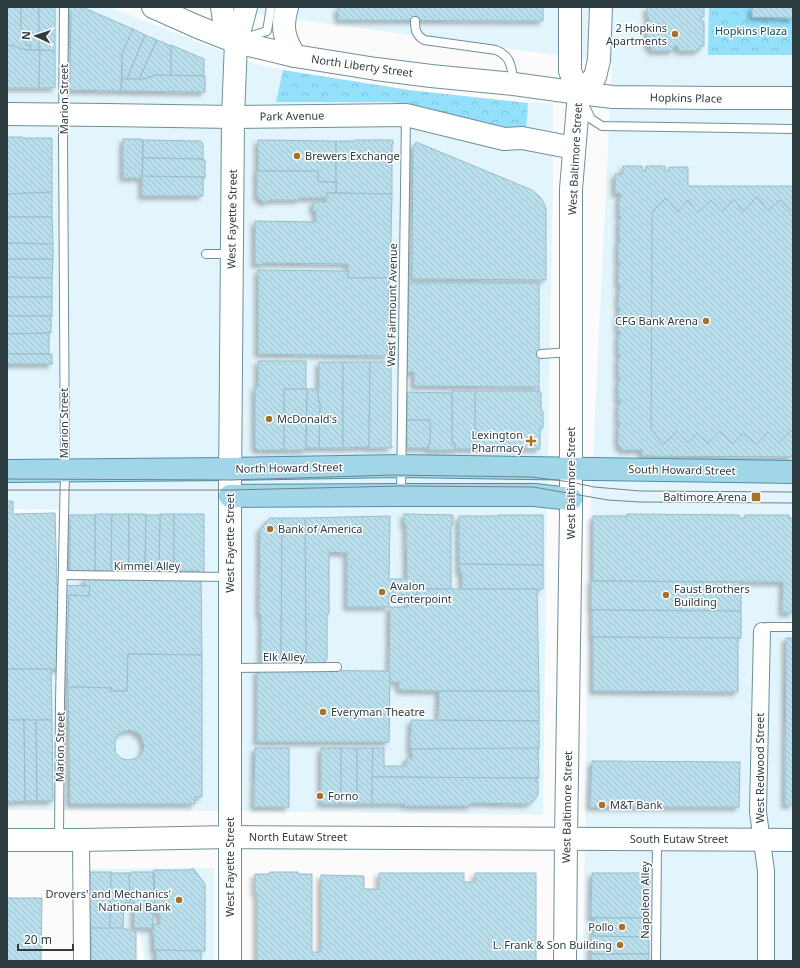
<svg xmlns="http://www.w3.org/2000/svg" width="800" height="968" viewBox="0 0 800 968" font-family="'Noto Sans',sans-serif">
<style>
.built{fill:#e3f5fc}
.park{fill:url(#park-crowns)}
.building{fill:url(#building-back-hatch);stroke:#98bcc8;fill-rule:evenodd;filter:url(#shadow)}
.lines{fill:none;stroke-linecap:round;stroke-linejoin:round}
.lane-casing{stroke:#6d909c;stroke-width:10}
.street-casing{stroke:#6d909c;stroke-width:18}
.secondary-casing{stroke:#6d909c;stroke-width:24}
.primary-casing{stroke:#4e8fa3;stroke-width:24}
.lane{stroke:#fff;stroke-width:8}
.street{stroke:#fff;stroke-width:16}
.secondary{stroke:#fff;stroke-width:22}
.primary{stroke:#a0d6e8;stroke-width:22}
.tram{stroke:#788185;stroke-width:1}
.poi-dot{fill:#a6722a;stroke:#fff;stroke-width:1.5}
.labels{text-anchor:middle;stroke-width:3;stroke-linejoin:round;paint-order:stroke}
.poi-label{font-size:11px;fill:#2d3c41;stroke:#fff;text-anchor:start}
.park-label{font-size:11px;fill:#134a59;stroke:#fff}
.street-label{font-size:11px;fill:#2d3c41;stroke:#fff}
</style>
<defs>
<pattern id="park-crowns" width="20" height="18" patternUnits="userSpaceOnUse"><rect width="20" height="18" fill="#94dff9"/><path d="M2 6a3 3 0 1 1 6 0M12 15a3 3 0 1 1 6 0" fill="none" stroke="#80c0d7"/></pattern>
<pattern id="building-back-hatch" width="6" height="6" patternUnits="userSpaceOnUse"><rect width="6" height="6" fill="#badfec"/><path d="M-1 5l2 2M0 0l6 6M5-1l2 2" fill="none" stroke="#a0c0cc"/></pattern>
<filter id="shadow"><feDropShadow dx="-3.5" dy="3.5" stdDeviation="2" flood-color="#0004"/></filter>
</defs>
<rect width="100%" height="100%" fill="#fbfbfb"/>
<g class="built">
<path d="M7,7H109L252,63L283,70L276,102H394L526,132L528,103H553V184L547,509L543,815L243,811L7,810V667H60V510L7,509Z"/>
<path d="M200,7H793V961H583L590,519L612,63L215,8L205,10Z"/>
<path d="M214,868V961H145L139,930L75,931V869Z"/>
</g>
<g class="park">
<path d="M709,7H793V55H708Z"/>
<path d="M283,70L409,90L528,103L526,132L394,102H276Z"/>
</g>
<g class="building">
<path d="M7,7H21V40H26V45H31V50H26L10,45H7Z"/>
<path d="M21,7H39V50H31V45H26V40H21Z"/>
<path d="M39,7H55V51L39,50Z"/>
<path d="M69,7H82L133,29L122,54L121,91L69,90V82H70L71,11H69Z"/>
<path d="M338,7H543V21L338,20Z"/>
<path d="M647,7H704V17H701V21H704V46H700L699,51H678V46L673,47V51H651V46H647V21H649V17H647Z"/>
<path d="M752,7H793V18L752,17Z"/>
<path d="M133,29L145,35L127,79H122V54Z"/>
<path d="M145,35L157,40L139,79H127Z"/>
<path d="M157,40L171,46V76L156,75L144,79H139Z"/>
<path d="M7,45H10L26,50H40L39,88H7Z"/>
<path d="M171,45L204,59V76H171Z"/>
<path d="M40,50L55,51V88H39Z"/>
<path d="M156,75L205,76V92L121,91L122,79H144Z"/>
<path d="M7,137H22L21,138H52V192L7,194Z"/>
<path d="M123,139H141V140H143L142,178H123Z"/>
<path d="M143,140L200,141L202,142L203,145V159L144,158H143Z"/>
<path d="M258,140L336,141V182H318V171H258Z"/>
<path d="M355,140H393V144H392V194L336,193V141H355Z"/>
<path d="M416,142L532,190L539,196L543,201L546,209V280L412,279L413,148Z"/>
<path d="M143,158L203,159V160H205V178L203,177H144L142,176Z"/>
<path d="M623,166H642V171H646V166H665V171H669V167H688V186H793V457L642,456V450H622V448H619L620,446L618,445V426H620V423H618V404H620V400H618V381L620,380V377H618V358H620V354H618V335H620V331H618V312L620,311V308H618L619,289H620V285H618V266L620,265V262H618V242H620V239H619V219H621L620,216H619V197H621V194L615,193V174H623Z"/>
<path d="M257,171H318V182H336V193H327V198H299L300,200H269L268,202H262V200H259V197H257Z"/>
<path d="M142,176L203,177L205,178H203V196H142Z"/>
<path d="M52,192V217H7V194Z"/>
<path d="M327,193L392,194L390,278H348V264L262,263V265L255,264V221L316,222V211H313V202H326Z"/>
<path d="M757,197L768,210L780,200L790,211L793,209V432L791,430L779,443L768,432L756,445L743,433L733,444L720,431L708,443L697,433L688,443L677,431L663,445L651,429L652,212L666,198L678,212L688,200L698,213L711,200L722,212L734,199L743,212Z"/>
<path d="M7,217H52L53,244L7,243Z"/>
<path d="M7,243L53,244V259H7Z"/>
<path d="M7,259H53L52,278L7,277Z"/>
<path d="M258,270L348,271V278H390V280H389L388,356L258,354Z"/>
<path d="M7,277L52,278V297H7Z"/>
<path d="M409,283H539V392H541V411H543V428H540V449L475,448V391H538V387L414,386V372H407Z"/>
<rect x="7" y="297" width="45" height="19"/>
<path d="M7,316H51V333L7,334Z"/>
<path d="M49,333V354H7V334Z"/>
<rect x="7" y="354" width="45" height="10"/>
<path d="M258,361H306V389H284V450H257L255,448V387H258Z"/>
<path d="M319,362H343V448H319L320,402H319L317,389H319Z"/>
<path d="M343,362H370L369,448H367L368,447L343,448Z"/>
<path d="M370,362H391V446H392V448H369Z"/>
<path d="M284,389H307L306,450H284Z"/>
<path d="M307,389H317L319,402H320L319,448H306Z"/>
<path d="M452,391H475V449H455V444H452Z"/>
<path d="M407,392L452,393V444H455V450H428V444H430V420H407Z"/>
<path d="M407,420H430V444H428V450L427,448H407Z"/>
<path d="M7,501H13V514L55,513L57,585L90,586L89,596L69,595L67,669H7Z"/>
<path d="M95,514H112L111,572H108V571H95Z"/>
<path d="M112,514H129V571L111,570Z"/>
<path d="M129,514H146L145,566H141V571H129Z"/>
<path d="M160,514H174V571H159Z"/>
<path d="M174,514H204V573H199V571H174Z"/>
<path d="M404,514L453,515V525H451V589H417V595H389V607H347V553L329,552V614H327V659L321,665H306L305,518L390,516L389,579H407L406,524H404Z"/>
<path d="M627,514L739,515V518H745V515H789V518H793V613H782L783,582L593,581V516H627Z"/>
<rect x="70" y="515" width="25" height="56"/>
<path d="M146,515H160L159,571H145Z"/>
<path d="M498,515H543V565L459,564V516H498Z"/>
<path d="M270,518H282L281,665H261V614H259L260,529Z"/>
<path d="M282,518H305L306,667L281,665Z"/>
<path d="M459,564L543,565V589H462V572L460,573Z"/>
<path d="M201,577L202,655L128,654L127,691H111V688L74,687L68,688L67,669L69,595L89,596L90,586L84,585V579Z"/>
<path d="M591,581L741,582V611L592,610V609H591Z"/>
<path d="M417,589H537L539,691H439L399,690V682H389L390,607H408V596L417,595Z"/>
<path d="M592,610L741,611V638L593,637H592Z"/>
<path d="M593,637L738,638V692L593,691Z"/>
<path d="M786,638H793V805H785Z"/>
<path d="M128,654L202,655V797H195V804H70L68,688L74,687L111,688V691H127ZM129,730L134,731L140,735L143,741L144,747L142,753L138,757L134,759L127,760L121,758L115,752V739L120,733Z"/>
<path d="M7,669H51L52,720H7Z"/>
<path d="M257,670L390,671L389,742H257Z"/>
<path d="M439,691H539V721L438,720Z"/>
<path d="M7,720H24L25,801L7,802Z"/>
<path d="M24,720H36L37,801H25Z"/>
<path d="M36,720H52L53,801H37Z"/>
<path d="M411,720L539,721V749H410Z"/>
<path d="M255,748H289V807H254Z"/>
<rect x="321" y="748" width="20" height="56"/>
<rect x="341" y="748" width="16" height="56"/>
<path d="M357,748H373L372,804H357Z"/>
<path d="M373,748H384V766H406V758H412L411,749L538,748L539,778L372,777Z"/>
<path d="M592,761L740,762L739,807H590Z"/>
<path d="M372,777L539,778H536V781H538V795L530,804L471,803V806H405V804H372Z"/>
<path d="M193,868L205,884V951L154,950L153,924H160V913H155L154,870H190Z"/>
<path d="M90,872H111L110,929L89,928Z"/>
<path d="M131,872H153L155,913H153V928H134V903H130L129,873H131Z"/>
<path d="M270,872H298V874H312V952H321V875L364,876V889H379V873H464V882H475V873H536V961H257V893H255V874H270Z"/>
<path d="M111,873H129L130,903H124L123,928L110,929Z"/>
<path d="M592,873H650L649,918H591Z"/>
<path d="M7,898H42L41,961H7Z"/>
<path d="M594,918H649V937L594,936Z"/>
<path d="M91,928H123L136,932V961H91Z"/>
<path d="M591,936L649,937V954H591Z"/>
<path d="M156,950L201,951V961H156Z"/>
<rect x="591" y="954" width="58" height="7"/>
</g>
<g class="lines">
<g class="lane-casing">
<g id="lane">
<path d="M415,21C415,30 416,35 424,40L496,50C512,57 511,67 514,83"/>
<path d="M245,38L267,31L271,7"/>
<path d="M584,104L591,119L602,126L793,129"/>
<path d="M206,254H231"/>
<path d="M541,354L571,352"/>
<path d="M401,494L406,115"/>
<path d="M63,575L230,577"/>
<path d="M762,631L767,627H793"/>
<path d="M230,668L337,667"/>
<path d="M59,839L60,701L65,471L63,135L64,7"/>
<path d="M656,961L657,840"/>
</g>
</g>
<g class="street-casing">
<g id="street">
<path d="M762,631L758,812L766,871V961"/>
<path d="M81,840L82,961"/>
</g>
</g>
<g class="secondary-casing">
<g id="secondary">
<path d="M153,7L198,27L236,42L295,56L376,69L431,76L514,84L579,93L613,97L715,98H793"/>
<path d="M222,7L224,21L236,42"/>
<path d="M287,7C281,27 284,39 295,56"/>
<path d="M579,93L595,77L599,60L601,7"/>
<path d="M7,114L106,115L233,117L406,115L504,139L522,138L574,148"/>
<path d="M7,840H81L230,837L793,840"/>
<path d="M230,961V490L233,117L236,42L241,26L246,7"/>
<path d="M565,961L566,838L571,513V189L579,93L570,71V7"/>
</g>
</g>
<g class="primary-casing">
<g id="primary">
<path d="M7,471L230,469L401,466L793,472"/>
<path d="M230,496L401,495H534L571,499"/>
</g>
</g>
<use href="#lane" class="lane"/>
<use href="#street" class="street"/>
<use href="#secondary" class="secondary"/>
<use href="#primary" class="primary"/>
<g class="tram">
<path d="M7,479L230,480L393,475L531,477L571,482L594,487L640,491L793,492"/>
<path d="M7,490H230L401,486L533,487L608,500L640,502L793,503"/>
</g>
</g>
<g class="poi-dot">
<circle cx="675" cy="34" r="4"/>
<circle cx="297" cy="156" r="4"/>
<circle cx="706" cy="321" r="4"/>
<circle cx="269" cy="419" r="4"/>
<path d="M529 435h4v4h4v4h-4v4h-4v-4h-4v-4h4z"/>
<rect x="751" y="492" width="10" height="10" rx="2"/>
<circle cx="270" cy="529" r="4"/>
<circle cx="382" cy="592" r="4"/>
<circle cx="666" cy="595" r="4"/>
<circle cx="323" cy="712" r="4"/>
<circle cx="320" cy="796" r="4"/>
<circle cx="602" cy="805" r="4"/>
<circle cx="179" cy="900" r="4"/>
<circle cx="622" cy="927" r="4"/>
<circle cx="620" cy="945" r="4"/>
</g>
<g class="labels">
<g class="poi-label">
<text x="667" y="32" text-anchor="end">2 Hopkins<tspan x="667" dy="13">Apartments</tspan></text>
<text x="305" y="160">Brewers Exchange</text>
<text x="698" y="325" text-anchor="end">CFG Bank Arena</text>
<text x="277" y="423">McDonald's</text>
<text x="523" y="439" text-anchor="end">Lexington<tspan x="523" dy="13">Pharmacy</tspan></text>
<text x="747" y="501" text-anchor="end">Baltimore Arena</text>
<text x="278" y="533">Bank of America</text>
<text x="390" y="590">Avalon<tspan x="390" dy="13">Centerpoint</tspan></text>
<text x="674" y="593">Faust Brothers<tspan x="674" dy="13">Building</tspan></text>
<text x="331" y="716">Everyman Theatre</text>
<text x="328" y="800">Forno</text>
<text x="610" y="809">M&amp;T Bank</text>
<text x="171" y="898" text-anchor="end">Drovers' and Mechanics'<tspan x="171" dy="13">National Bank</tspan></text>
<text x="614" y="931" text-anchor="end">Pollo</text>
<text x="612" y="949" text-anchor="end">L. Frank &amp; Son Building</text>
</g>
<g class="park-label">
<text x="751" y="35">Hopkins Plaza</text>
</g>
<g class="street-label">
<text transform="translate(362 66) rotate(8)" y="4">North Liberty Street</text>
<text transform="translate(686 98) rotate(1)" y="4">Hopkins Place</text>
<text transform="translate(64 99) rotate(-90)" y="4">Marion Street</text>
<text transform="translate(292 116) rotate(-1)" y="4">Park Avenue</text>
<text transform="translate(575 159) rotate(-87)" y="4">West Baltimore Street</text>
<text transform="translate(232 219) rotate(-89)" y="4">West Fayette Street</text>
<text transform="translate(392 305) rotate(-89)" y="4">West Fairmount Avenue</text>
<text transform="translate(64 423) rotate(-90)" y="4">Marion Street</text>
<text transform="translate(289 468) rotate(-1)" y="4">North Howard Street</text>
<text transform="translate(682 470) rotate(1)" y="4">South Howard Street</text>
<text transform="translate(571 483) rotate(-90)" y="4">West Baltimore Street</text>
<text transform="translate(230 543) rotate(-90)" y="4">West Fayette Street</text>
<text x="147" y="570">Kimmel Alley</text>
<text x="284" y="661">Elk Alley</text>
<text transform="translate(60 747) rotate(-89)" y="4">Marion Street</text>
<text transform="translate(760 768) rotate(-90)" y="4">West Redwood Street</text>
<text transform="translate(567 807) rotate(-89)" y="4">West Baltimore Street</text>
<text x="298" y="841">North Eutaw Street</text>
<text x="679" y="843">South Eutaw Street</text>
<text transform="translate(230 867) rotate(-90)" y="4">West Fayette Street</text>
<text transform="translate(645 900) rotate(-90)" y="4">Napoleon Alley</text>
</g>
</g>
<rect width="800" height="968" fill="none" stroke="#2d3c41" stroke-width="16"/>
<g transform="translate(36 36) rotate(273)" stroke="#ffffff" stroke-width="3" paint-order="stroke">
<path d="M0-3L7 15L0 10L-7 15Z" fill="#2d3c41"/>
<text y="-6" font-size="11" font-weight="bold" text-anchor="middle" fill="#2d3c41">N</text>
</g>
<path d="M18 944v6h55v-6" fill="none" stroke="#2d3c41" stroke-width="2"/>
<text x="24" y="944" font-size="12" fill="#2d3c41" stroke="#ffffff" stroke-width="3" paint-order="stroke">20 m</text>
</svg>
